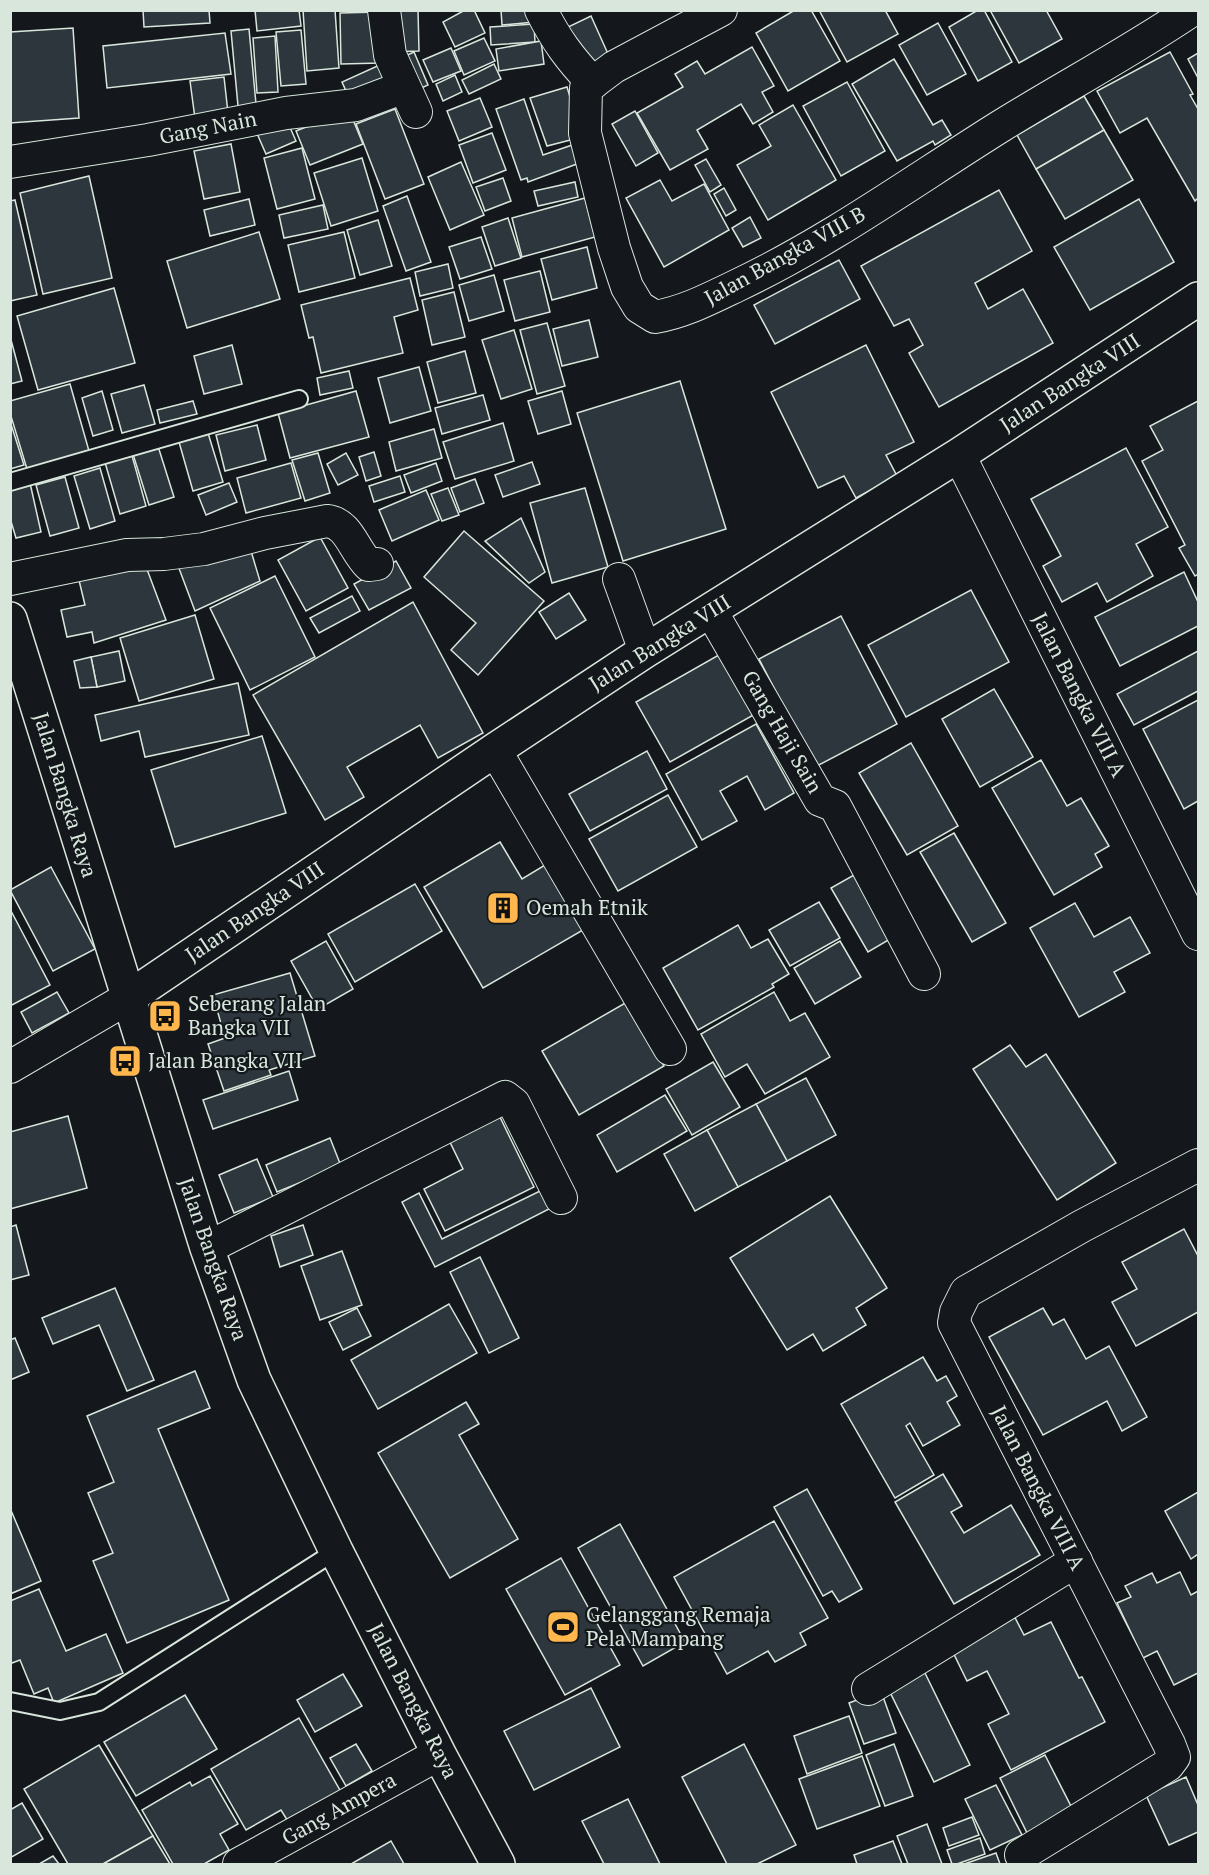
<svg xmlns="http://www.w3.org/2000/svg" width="1209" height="1875" viewBox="0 0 1209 1875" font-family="'PT Serif',serif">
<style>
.building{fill:#2c363c;stroke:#d8e6dc;stroke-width:1.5}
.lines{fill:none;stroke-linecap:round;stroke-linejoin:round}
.service-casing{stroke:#d8e6dc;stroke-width:20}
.minor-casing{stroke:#d8e6dc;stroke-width:34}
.tertiary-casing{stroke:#d8e6dc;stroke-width:36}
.service{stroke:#14181c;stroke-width:16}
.minor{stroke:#14181c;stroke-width:32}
.tertiary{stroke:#14181c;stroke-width:33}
.labels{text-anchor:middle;stroke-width:4.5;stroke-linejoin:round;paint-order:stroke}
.street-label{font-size:21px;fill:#d8e6dc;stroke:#14181c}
.poi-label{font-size:21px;fill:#d8e6dc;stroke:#14181c;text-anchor:start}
</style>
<rect width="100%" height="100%" fill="#14181c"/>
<g class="building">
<path d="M143,10H209L210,23L144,27Z"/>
<path d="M255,10H299L301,26L257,31Z"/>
<path d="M303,10H335L339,68L307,71Z"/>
<path d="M389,10H418L419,51L390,52Z"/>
<path d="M465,10H474L485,33L455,47L443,22Z"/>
<path d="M501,10H534L535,22L502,25Z"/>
<path d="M795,10H811L840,61L788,91L756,33Z"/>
<path d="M819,10H885L898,34L847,62Z"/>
<path d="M978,10H984L1012,62L978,81L949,27Z"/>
<path d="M993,10H1046L1062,39L1019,63L991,12Z"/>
<path d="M378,12L380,63L341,64L340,13Z"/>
<path d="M591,16L609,56L586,66L568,27Z"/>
<path d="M938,23L966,74L927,95L899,45Z"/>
<path d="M534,24L535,42L491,45L490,27Z"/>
<path d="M73,28L79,118L10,123V32Z"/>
<path d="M249,29L256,104L238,106L231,31Z"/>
<path d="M301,30L306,84L281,86L276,32Z"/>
<path d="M225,33L231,74L107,88L103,46Z"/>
<path d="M275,36L278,92L257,93L253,38Z"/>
<path d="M484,38L495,61L464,75L454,51Z"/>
<path d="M541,41L544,64L499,71L496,49Z"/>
<path d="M752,47L774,86L762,92L773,112L753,124L741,104L697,130L708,149L670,170L637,113L683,87L675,74L697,61L705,74Z"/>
<path d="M451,48L461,71L433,82L423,60Z"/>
<path d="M414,52L428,85L409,94L394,61Z"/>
<path d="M1170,52L1193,94L1190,95L1198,109V198L1195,201L1147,118L1120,133L1097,91Z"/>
<path d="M1198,53V78L1188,59Z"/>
<path d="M894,59L933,125L942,120L951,135L935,145L933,141L897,161L852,84Z"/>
<path d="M384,63L394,85L352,104L342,82Z"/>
<path d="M494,64L501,79L469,94L462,80Z"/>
<path d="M455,75L462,92L443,101L436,84Z"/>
<path d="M224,77L229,122L196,126L190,81Z"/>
<path d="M847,82L885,151L841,176L803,106Z"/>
<path d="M567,87L582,137L547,146L530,98Z"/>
<path d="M1084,96L1104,130L1036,169L1017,135Z"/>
<path d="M480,98L492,127L459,141L447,111Z"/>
<path d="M524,99L543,155L578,143L585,161L528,182L527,178L521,180L496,109Z"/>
<path d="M793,105L836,180L768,220L737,165L771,146L759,125Z"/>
<path d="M395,109L424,184L385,199L356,124Z"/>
<path d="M349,110L363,144L310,165L296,131Z"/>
<path d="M635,111L658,153L636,166L612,124Z"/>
<path d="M285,116L296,141L266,154L255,129Z"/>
<path d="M1104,130L1133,180L1065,219L1036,169Z"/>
<path d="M492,133L506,170L473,183L459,145Z"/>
<path d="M231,144L240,192L204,199L194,151Z"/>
<path d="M302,148L315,199L277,209L264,158Z"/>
<path d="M362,158L378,211L331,226L314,173Z"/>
<path d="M706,159L721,185L710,192L695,165Z"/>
<path d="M461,162L484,215L450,230L428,177Z"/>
<path d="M89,176L112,278L43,294L20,193Z"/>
<path d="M503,178L511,201L485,211L476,187Z"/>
<path d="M660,180L672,201L704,184L729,230L664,267L626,198Z"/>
<path d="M575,182L578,197L538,206L534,191Z"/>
<path d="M724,188L736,210L726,216L714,194Z"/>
<path d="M999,190L1032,251L975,283L988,309L1023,289L1053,343L939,407L909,353L923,345L909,319L894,326L861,266Z"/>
<path d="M407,196L431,262L406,271L383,206Z"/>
<path d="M585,198L595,237L522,257L512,218Z"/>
<path d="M249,199L255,225L210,236L204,210Z"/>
<path d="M1139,199L1174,262L1090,310L1054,247Z"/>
<path d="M15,200L37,295L10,301V201Z"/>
<path d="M323,205L328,229L284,238L279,215Z"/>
<path d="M750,217L761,238L743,247L732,228Z"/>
<path d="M508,218L521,258L495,266L482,227Z"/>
<path d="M378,220L392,266L360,275L347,230Z"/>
<path d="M259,232L280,299L187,328L167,261Z"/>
<path d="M344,232L355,278L299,292L288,245Z"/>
<path d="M481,237L492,269L460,279L449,247Z"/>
<path d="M587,247L597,288L552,300L541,259Z"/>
<path d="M839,260L860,299L775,344L754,305Z"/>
<path d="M448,264L453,288L420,296L415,272Z"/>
<path d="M540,271L550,312L515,321L504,280Z"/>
<path d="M494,275L504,311L469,321L459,285Z"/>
<path d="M410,278L418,310L394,317L403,353L321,373L313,337L309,338L301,305Z"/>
<path d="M114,288L135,363L38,390L17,316Z"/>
<path d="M454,292L465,337L432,345L422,300Z"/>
<path d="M589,320L598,357L562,366L553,329Z"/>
<path d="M547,323L565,386L537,394L520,330Z"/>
<path d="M514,330L532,389L501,399L482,340Z"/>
<path d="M10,336L22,381L10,384Z"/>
<path d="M232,345L242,384L204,394L194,356Z"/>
<path d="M866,345L914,442L886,455L897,476L856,498L844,476L818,488L771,392Z"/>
<path d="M465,351L476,393L438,403L427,362Z"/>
<path d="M419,367L431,411L390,423L378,378Z"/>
<path d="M349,371L353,388L320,395L317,378Z"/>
<path d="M680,381L726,529L623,561L577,413Z"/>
<path d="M70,384L89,451L27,469L10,413V401Z"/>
<path d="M144,385L155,424L122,433L111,394Z"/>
<path d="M102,391L113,430L93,436L82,398Z"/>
<path d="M356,391L369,437L290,458L278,413Z"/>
<path d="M562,391L571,424L538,434L528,401Z"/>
<path d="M483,395L490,420L442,434L435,408Z"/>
<path d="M193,401L197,414L160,423L157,410Z"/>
<path d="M1198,401V574L1195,576L1179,548L1185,545L1142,461L1163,450L1150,426Z"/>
<path d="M10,421L24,465L10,469Z"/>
<path d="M503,423L514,461L455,479L443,442Z"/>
<path d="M257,425L266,460L225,471L216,435Z"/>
<path d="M434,429L442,458L396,471L389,442Z"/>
<path d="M208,433L223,482L193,491L179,442Z"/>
<path d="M157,443L174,497L149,505L132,451Z"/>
<path d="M1126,448L1168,527L1136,544L1153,576L1107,602L1097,583L1062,602L1043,566L1061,556L1031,499Z"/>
<path d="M131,452L146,506L120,514L104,459Z"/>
<path d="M374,452L381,476L366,481L359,457Z"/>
<path d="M318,453L330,493L305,501L292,460Z"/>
<path d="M346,453L358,475L338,485L327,464Z"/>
<path d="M532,462L540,484L503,497L495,475Z"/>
<path d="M291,463L301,498L246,513L237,478Z"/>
<path d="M436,463L442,481L411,493L404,475Z"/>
<path d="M100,468L115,521L90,529L74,476Z"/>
<path d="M400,476L405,492L374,502L369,486Z"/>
<path d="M65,477L79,528L50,536L36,485Z"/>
<path d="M475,479L484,503L460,512L451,488Z"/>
<path d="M30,483L41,532L16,538L10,518V488Z"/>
<path d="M229,483L237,502L206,515L198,495Z"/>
<path d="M448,488L459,515L442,521L431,494Z"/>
<path d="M585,488L608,567L552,583L530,503Z"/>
<path d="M426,490L439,520L392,541L379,510Z"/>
<path d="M521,518L545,572L529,583L485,541Z"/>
<path d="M464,531L544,601L478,675L451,650L476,623L424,577Z"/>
<path d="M320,537L348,588L306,611L278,560Z"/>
<path d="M248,541L260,581L195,611L177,563Z"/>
<path d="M142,556L166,620L94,643L92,632L67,637L61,610L85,605L77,572Z"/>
<path d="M396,561L411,588L369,610L354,584Z"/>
<path d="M1184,572L1198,602V626L1120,666L1095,617Z"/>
<path d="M275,576L315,657L250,690L210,608Z"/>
<path d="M971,590L1009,662L906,717L868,645Z"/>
<path d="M569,593L586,620L556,639L539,612Z"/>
<path d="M352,596L360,611L319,633L310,618Z"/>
<path d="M413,602L483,733L438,758L420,725L347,767L364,797L325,820L253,695Z"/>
<path d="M195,615L214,679L139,701L120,638Z"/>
<path d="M841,616L897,724L815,767L759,659Z"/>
<path d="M119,651L125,681L97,687L91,657Z"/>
<path d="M1198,651V691L1134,725L1117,694Z"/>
<path d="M724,652L757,713L670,762L636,702Z"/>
<path d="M91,657L97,687L80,688L74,661Z"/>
<path d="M238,683L249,735L145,757L139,731L101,741L95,715Z"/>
<path d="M994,689L1033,757L980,787L942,719Z"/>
<path d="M1198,700V801L1184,809L1143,729Z"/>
<path d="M756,724L794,793L765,810L747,776L720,791L737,821L702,840L666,774Z"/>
<path d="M262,736L286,813L175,847L151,770Z"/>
<path d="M911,743L958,826L907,855L859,773Z"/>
<path d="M647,751L667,789L590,831L569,794Z"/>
<path d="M1041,760L1067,806L1081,798L1109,846L1095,854L1102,867L1054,895L992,788Z"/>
<path d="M668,795L697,847L618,891L589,839Z"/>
<path d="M954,833L1006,923L972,942L920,852Z"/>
<path d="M500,842L522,879L545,865L583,930L483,988L424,887Z"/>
<path d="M51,867L95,949L53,971L10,890Z"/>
<path d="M861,871L897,935L868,952L831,888Z"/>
<path d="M415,884L442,931L355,982L328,934Z"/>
<path d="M819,902L840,938L790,966L769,930Z"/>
<path d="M1075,903L1094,937L1130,917L1150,953L1114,972L1125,992L1079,1017L1030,928Z"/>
<path d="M10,909L50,985L10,1006Z"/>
<path d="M738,925L751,948L768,939L789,974L772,984L774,987L698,1030L663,968Z"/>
<path d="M326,941L353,989L318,1009L291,961Z"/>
<path d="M840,941L861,977L815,1004L794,968Z"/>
<path d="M290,973L315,1056L269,1070L271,1075L224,1091L208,1044L225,1038L213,995Z"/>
<path d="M57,992L69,1013L32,1033L21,1012Z"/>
<path d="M774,992L790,1021L805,1013L830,1057L765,1094L747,1064L725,1077L701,1034Z"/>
<path d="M627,1002L664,1066L579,1115L542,1051Z"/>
<path d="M1010,1045L1026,1067L1046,1054L1116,1163L1057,1200L973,1069Z"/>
<path d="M713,1062L740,1107L692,1135L666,1089Z"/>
<path d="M289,1071L298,1100L213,1129L203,1100Z"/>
<path d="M806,1078L836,1135L787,1161L756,1104Z"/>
<path d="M665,1095L687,1131L617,1172L597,1135Z"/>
<path d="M756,1104L787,1161L738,1187L707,1130Z"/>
<path d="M497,1111L534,1187L445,1231L424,1189L463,1169L447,1136Z"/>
<path d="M68,1116L87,1188L10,1209V1132Z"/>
<path d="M707,1130L738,1187L695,1211L664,1154Z"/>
<path d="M330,1138L341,1166L277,1192L266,1165Z"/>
<path d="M257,1159L273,1197L234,1213L219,1175Z"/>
<path d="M540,1191L549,1209L435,1267L402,1202L419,1193L442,1239Z"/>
<path d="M830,1196L887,1288L856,1308L866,1325L823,1351L813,1334L787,1350L730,1258Z"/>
<path d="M16,1225L29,1275L10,1280V1227Z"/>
<path d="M303,1225L313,1255L280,1267L271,1236Z"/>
<path d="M1184,1229L1198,1256V1312L1136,1346L1112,1302L1137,1289L1122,1262Z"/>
<path d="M342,1251L362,1305L320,1320L301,1266Z"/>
<path d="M480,1257L519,1338L489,1353L450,1272Z"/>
<path d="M115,1288L154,1380L127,1391L99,1325L53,1344L42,1318Z"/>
<path d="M449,1304L477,1353L378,1409L351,1360Z"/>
<path d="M357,1308L371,1336L343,1350L329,1322Z"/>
<path d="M1043,1308L1053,1325L1064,1319L1086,1359L1109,1346L1147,1417L1122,1431L1107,1401L1043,1435L989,1337Z"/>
<path d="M15,1338L29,1372L10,1380V1340Z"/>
<path d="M923,1357L937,1381L946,1376L957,1396L947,1402L960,1425L923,1446L910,1423L906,1426L934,1475L895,1498L841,1404Z"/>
<path d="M195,1371L210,1408L158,1429L229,1600L127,1643L93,1561L113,1553L88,1493L114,1482L87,1416Z"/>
<path d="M466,1402L479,1424L459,1435L518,1539L450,1578L378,1453Z"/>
<path d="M943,1474L962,1506L951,1512L964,1533L1011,1505L1040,1555L954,1604L895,1502Z"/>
<path d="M807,1489L862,1589L839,1602L832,1591L823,1596L774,1507Z"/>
<path d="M1198,1492V1554L1191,1559L1165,1511Z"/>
<path d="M10,1508L41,1581L10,1594Z"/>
<path d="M774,1521L828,1618L800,1633L806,1645L775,1662L768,1651L727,1674L674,1577Z"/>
<path d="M620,1524L685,1642L643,1666L578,1548Z"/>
<path d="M561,1558L620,1665L565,1695L506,1589Z"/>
<path d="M1180,1572L1191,1595L1198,1591V1673L1174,1685L1157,1651L1143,1658L1117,1603L1131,1597L1125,1586L1152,1573L1157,1583Z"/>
<path d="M39,1589L66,1651L106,1634L123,1673L54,1703L48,1688L34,1694L20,1660L12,1663L10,1659V1601Z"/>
<path d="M1011,1610L1024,1635L1051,1622L1079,1678L1082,1677L1105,1722L1011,1770L988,1724L1009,1714L987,1671L967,1681L948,1642Z"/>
<path d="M923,1669L970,1765L934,1782L887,1686Z"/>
<path d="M343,1674L362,1706L315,1732L297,1700Z"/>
<path d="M591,1688L620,1747L534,1790L504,1731Z"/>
<path d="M881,1691L896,1733L864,1744L849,1703Z"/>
<path d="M185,1695L217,1749L136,1796L104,1742Z"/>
<path d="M849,1716L862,1753L807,1774L794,1736Z"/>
<path d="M299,1718L341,1792L289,1823L281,1810L246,1830L211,1769Z"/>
<path d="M356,1744L372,1771L346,1786L330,1758Z"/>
<path d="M744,1744L796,1845L757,1864H727L682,1777Z"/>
<path d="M894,1744L913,1796L885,1806L866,1755Z"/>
<path d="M99,1745L153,1836L103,1864H68L24,1789Z"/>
<path d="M1045,1755L1077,1818L1031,1841L1000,1778Z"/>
<path d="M862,1756L880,1806L817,1829L799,1779Z"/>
<path d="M210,1776L238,1824L220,1834L229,1850L204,1864H173L142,1810L190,1782L192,1786Z"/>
<path d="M1186,1777L1198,1805V1832L1169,1845L1146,1795Z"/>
<path d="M996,1785L1022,1835L990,1850L965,1799Z"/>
<path d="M628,1799L660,1864H604L582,1821Z"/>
<path d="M22,1803L43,1839L10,1858V1810Z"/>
<path d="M972,1817L979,1835L949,1846L943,1828Z"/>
<path d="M927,1824L942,1864H908L897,1836Z"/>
<path d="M153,1836L170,1864H103Z"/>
<path d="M980,1838L985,1854L957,1864H952L947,1850Z"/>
<path d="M391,1841L404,1864H351Z"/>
<path d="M893,1841L902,1864H857L854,1855Z"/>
<path d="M996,1853L1000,1864H964Z"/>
<path d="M53,1856L59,1864H39Z"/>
</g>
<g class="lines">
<g class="service-casing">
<g id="service">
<path d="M10,482L299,399"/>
<path d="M10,1701L60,1711L99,1702L336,1551"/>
</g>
</g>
<g class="minor-casing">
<g id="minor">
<path d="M384,10L390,55L416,112"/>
<path d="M541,10C556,40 570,59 593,83"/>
<path d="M721,10L614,67L586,88L585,133L614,248L627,287L639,307L655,317C684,312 709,299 736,286C829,242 913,181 1001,126C1064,87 1130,52 1192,10"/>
<path d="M10,162L148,140L286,113L356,105L404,87"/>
<path d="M959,455L1198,934"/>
<path d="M10,579L127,555L164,554L204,549L265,533L327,521C349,523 354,551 369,565L377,564"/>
<path d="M619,579L645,651"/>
<path d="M711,611L820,800L835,806L924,974"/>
<path d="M495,750L670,1049"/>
<path d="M10,1067L128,998"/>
<path d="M207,1248L505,1097L514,1104L561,1198"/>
<path d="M868,1689L1076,1561"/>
<path d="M1021,1855L1168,1765L1174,1757L1169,1744L954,1323L956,1312L966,1292L1082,1226L1198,1165"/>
<path d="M239,1864L439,1754"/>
</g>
</g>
<g class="tertiary-casing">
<g id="tertiary">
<path d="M10,619L207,1248L254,1380L336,1551L439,1754L498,1864"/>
<path d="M128,998L495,750L645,651L959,455L1198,299"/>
</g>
</g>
<use href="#service" class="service"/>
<use href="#minor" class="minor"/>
<use href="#tertiary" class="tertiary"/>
</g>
<defs>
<g id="building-square" transform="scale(1.725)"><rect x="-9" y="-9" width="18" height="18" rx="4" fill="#ffb74d" stroke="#14181c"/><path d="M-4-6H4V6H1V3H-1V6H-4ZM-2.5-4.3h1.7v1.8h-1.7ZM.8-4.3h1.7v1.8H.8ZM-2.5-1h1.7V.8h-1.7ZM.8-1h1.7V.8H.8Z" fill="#111"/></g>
<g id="bus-square" transform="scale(1.725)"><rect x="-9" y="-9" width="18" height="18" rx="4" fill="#ffb74d" stroke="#14181c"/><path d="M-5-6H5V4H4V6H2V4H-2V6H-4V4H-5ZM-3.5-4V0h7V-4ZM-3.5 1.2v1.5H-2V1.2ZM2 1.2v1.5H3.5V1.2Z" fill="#111"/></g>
<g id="stadium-square" transform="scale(1.725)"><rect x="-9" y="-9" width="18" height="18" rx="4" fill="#ffb74d" stroke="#14181c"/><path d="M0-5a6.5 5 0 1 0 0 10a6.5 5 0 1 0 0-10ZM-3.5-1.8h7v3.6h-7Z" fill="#111"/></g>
</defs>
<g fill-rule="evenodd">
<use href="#building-square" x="503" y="908"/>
<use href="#bus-square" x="165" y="1016"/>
<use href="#bus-square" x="125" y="1061"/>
<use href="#stadium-square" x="563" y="1627"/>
</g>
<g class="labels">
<g class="street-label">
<text transform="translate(208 128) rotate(-11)" y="7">Gang Nain</text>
<text transform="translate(785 256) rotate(-29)" y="7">Jalan Bangka VIII B</text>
<text transform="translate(1070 383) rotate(-33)" y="7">Jalan Bangka VIII</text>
<text transform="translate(660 643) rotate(-32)" y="7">Jalan Bangka VIII</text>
<text transform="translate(1079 695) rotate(63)" y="7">Jalan Bangka VIII A</text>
<text transform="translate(782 732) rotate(60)" y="7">Gang Haji Sain</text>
<text transform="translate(65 795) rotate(73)" y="7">Jalan Bangka Raya</text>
<text transform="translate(255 912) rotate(-34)" y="7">Jalan Bangka VIII</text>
<text transform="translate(213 1259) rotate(71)" y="7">Jalan Bangka Raya</text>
<text transform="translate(1038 1488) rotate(63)" y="7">Jalan Bangka VIII A</text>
<text transform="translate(413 1701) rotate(63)" y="7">Jalan Bangka Raya</text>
<text transform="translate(339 1809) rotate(-29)" y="7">Gang Ampera</text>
</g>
<g class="poi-label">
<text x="526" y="915">Oemah Etnik</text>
<text x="188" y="1011">Seberang Jalan<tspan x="188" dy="24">Bangka VII</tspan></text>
<text x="148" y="1068">Jalan Bangka VII</text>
<text x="586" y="1622">Gelanggang Remaja<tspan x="586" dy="24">Pela Mampang</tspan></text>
</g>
</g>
<rect width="1209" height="1875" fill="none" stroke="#d8e6dc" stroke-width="24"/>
</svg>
